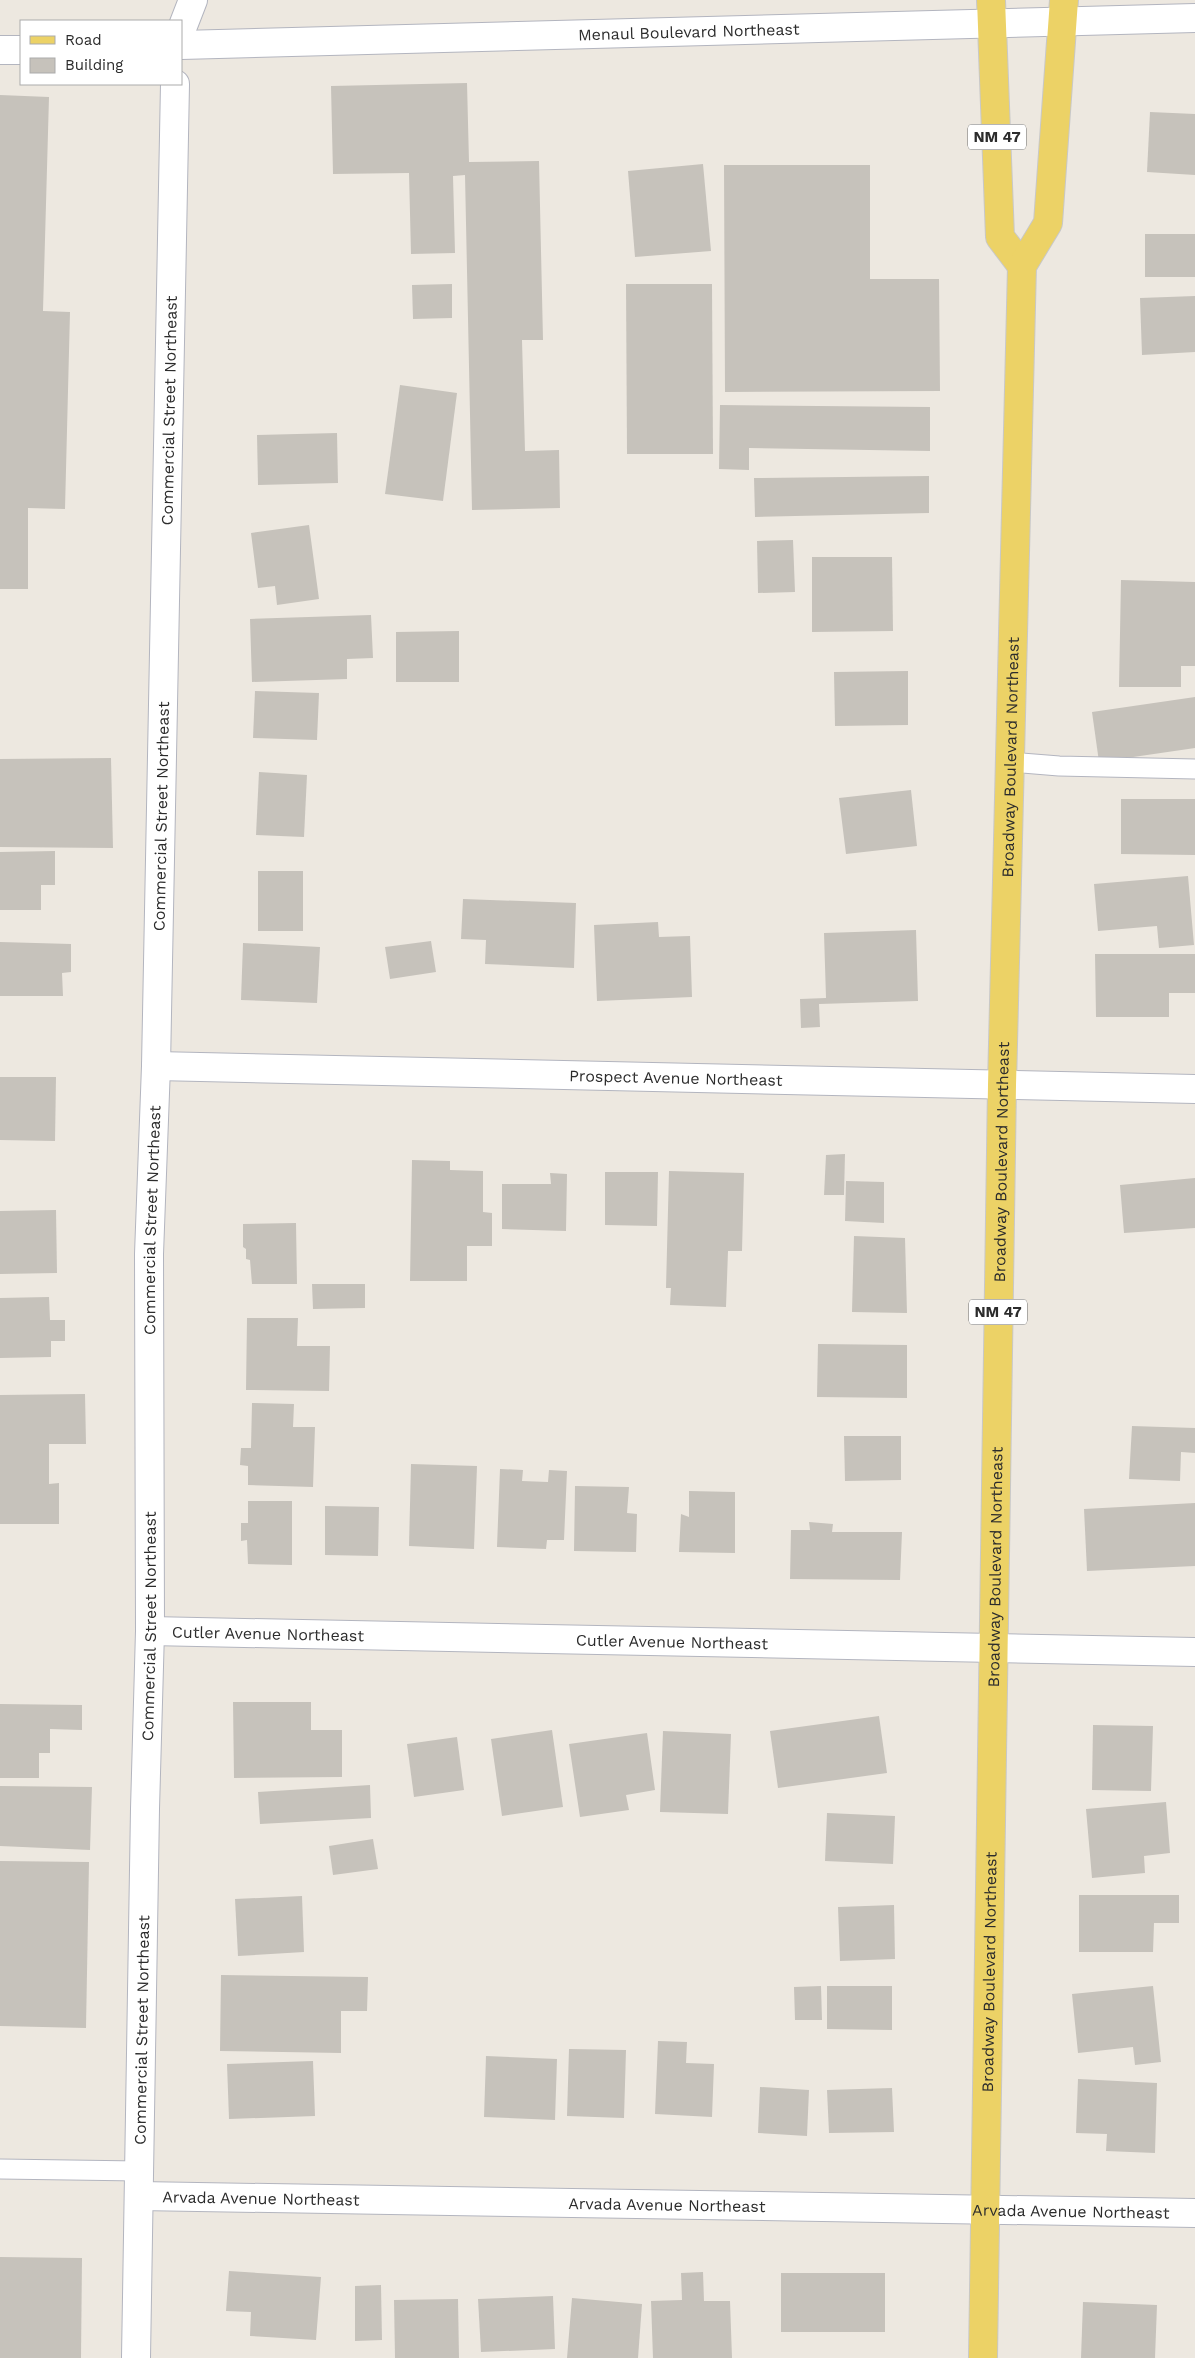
<svg xmlns="http://www.w3.org/2000/svg" width="1195" height="2358" viewBox="0 0 1195 2358" font-family="'Work Sans',sans-serif">
<style>
.building{fill:#c6c2bb}
.lines{fill:none;stroke-linecap:round;stroke-linejoin:round}
.service-casing{stroke:#b3b5bf;stroke-width:21}
.minor-casing{stroke:#b3b5bf;stroke-width:30}
.secondary-casing{stroke:#b3b5bf;stroke-width:30}
.primary-casing{stroke:#c8c8c8;stroke-width:30}
.service{stroke:#fff;stroke-width:19}
.minor{stroke:#fff;stroke-width:28}
.secondary{stroke:#fff;stroke-width:28}
.primary{stroke:#ecd266;stroke-width:28}
.labels{text-anchor:middle;stroke-width:5;stroke-linejoin:round;paint-order:stroke}
.shield{fill:#fff;stroke:#6b6b6b;stroke-width:1}
.shield-label{font-size:15px;font-weight:bold;fill:#2c2c2c}
.street-label{font-size:16px;fill:#2c2c2c;stroke:#fff}
</style>
<rect width="100%" height="100%" fill="#ede8e0"/>
<g class="building">
<path d="M467,83L469,162L539,161L543,340H522L525,451L559,450L560,508L472,510L465,175L453,176L455,253L411,254L409,173L333,174L331,86Z"/>
<path d="M0,95L49,97L43,311L70,312L65,509L28,508V589H0Z"/>
<path d="M1150,112L1195,114V175L1147,172Z"/>
<path d="M703,164L711,251L635,257L628,171Z"/>
<path d="M724,165H870V279H939L940,391L725,392Z"/>
<rect x="1145" y="234" width="50" height="43"/>
<path d="M452,284V318L413,319L412,285Z"/>
<path d="M626,284H712L713,454H627Z"/>
<path d="M1195,296V352L1142,355L1140,298Z"/>
<path d="M400,385L457,393L443,501L385,494Z"/>
<path d="M720,405L930,407V451L749,448V470L719,469Z"/>
<path d="M337,433L338,483L258,485L257,435Z"/>
<path d="M929,476V513L755,517L754,478Z"/>
<path d="M309,525L319,599L277,605L275,586L258,588L251,533Z"/>
<path d="M793,540L795,592L758,593L757,541Z"/>
<path d="M812,557H892L893,631L812,632Z"/>
<path d="M1121,580L1195,582V666H1181V687H1119Z"/>
<path d="M371,615L373,658L347,659V679L252,682L250,619Z"/>
<path d="M459,631V682H396V632Z"/>
<path d="M908,671V725L835,726L834,672Z"/>
<path d="M255,691L319,693L317,740L253,738Z"/>
<path d="M1195,697V748L1099,762L1092,712Z"/>
<path d="M111,758L113,848L0,847V759Z"/>
<path d="M259,772L307,775L304,837L256,835Z"/>
<path d="M911,790L917,846L846,854L839,798Z"/>
<path d="M1121,799H1195V855L1121,854Z"/>
<path d="M55,851V885H41V910H0V852Z"/>
<rect x="258" y="871" width="45" height="60"/>
<path d="M1188,876L1194,945L1159,948L1157,926L1098,931L1094,884Z"/>
<path d="M463,899L576,903L574,968L485,964L486,940L461,939Z"/>
<path d="M658,922L659,937L690,936L692,997L597,1001L594,925Z"/>
<path d="M916,930L918,1001L819,1004L820,1027L801,1028L800,999L826,998L824,933Z"/>
<path d="M431,941L436,972L390,979L385,947Z"/>
<path d="M0,942L71,944V972L62,973L63,996H0Z"/>
<path d="M243,943L320,947L317,1003L241,1000Z"/>
<path d="M1095,954H1195V993H1169V1017H1096Z"/>
<path d="M0,1077H56L55,1141L0,1140Z"/>
<path d="M845,1154L844,1195H824L826,1155Z"/>
<path d="M412,1160L450,1161V1170L483,1171V1212L492,1213V1246H467V1281H410Z"/>
<path d="M669,1171L744,1173L742,1251H728L726,1307L670,1305L671,1288H666Z"/>
<path d="M605,1172H658L657,1226L605,1225Z"/>
<path d="M550,1173L567,1174L566,1231L502,1229V1184H551Z"/>
<path d="M1195,1178V1228L1124,1233L1120,1185Z"/>
<path d="M846,1181L884,1182V1223L845,1221Z"/>
<path d="M56,1210L57,1273L0,1274V1211Z"/>
<path d="M296,1223L297,1284H252L250,1260L246,1259V1249L243,1247V1224Z"/>
<path d="M854,1236L905,1238L907,1313L852,1312Z"/>
<path d="M312,1284H365V1308L313,1309Z"/>
<path d="M49,1297L50,1320H65V1341H51V1357L0,1358V1298Z"/>
<path d="M247,1318H298L297,1346H330L329,1391L246,1390Z"/>
<path d="M818,1344L907,1345V1398L817,1397Z"/>
<path d="M85,1394L86,1444H49V1484L59,1483V1524H0V1395Z"/>
<path d="M252,1403L294,1404L293,1427H315L313,1487L248,1485V1466L240,1465L241,1448H251Z"/>
<path d="M1132,1426L1195,1428V1453L1181,1452L1180,1481L1129,1479Z"/>
<path d="M844,1436H901V1480L845,1481Z"/>
<path d="M411,1464L477,1466L474,1549L409,1546Z"/>
<path d="M500,1469L523,1470L522,1481L548,1482L549,1470L567,1471L564,1540H547L546,1549L497,1547Z"/>
<path d="M575,1486L629,1487L627,1513L637,1514L636,1552L574,1551Z"/>
<path d="M689,1491L735,1492V1553L679,1552L681,1514L689,1517Z"/>
<path d="M248,1501H292V1565L248,1564L247,1540L241,1541V1523H248Z"/>
<path d="M1195,1503V1566L1087,1571L1084,1509Z"/>
<path d="M325,1506L379,1507L378,1556L325,1555Z"/>
<path d="M809,1522L833,1524L832,1532H902L900,1580L790,1579L791,1530H810Z"/>
<path d="M233,1702H311V1730H342V1777L234,1778Z"/>
<path d="M0,1704L82,1705V1730L50,1729V1753H39V1778H0Z"/>
<path d="M879,1716L887,1773L778,1788L770,1731Z"/>
<path d="M1093,1725L1153,1726L1151,1791L1092,1790Z"/>
<path d="M552,1730L563,1807L502,1816L491,1739Z"/>
<path d="M663,1731L731,1734L728,1814L660,1812Z"/>
<path d="M647,1733L655,1790L626,1795L629,1810L580,1817L569,1744Z"/>
<path d="M457,1737L464,1790L414,1797L407,1744Z"/>
<path d="M370,1785L371,1818L260,1824L258,1792Z"/>
<path d="M0,1786L92,1787L90,1850L0,1846Z"/>
<path d="M1166,1802L1170,1853L1144,1856L1145,1873L1092,1878L1086,1809Z"/>
<path d="M827,1813L895,1816L893,1864L825,1861Z"/>
<path d="M373,1839L378,1869L333,1875L329,1846Z"/>
<path d="M0,1861L89,1862L86,2028L0,2026Z"/>
<path d="M1079,1895H1179V1923H1154L1153,1952H1079Z"/>
<path d="M302,1896L304,1952L238,1956L235,1899Z"/>
<path d="M894,1905L895,1959L840,1961L838,1907Z"/>
<path d="M221,1975L368,1977L367,2011H341V2053L220,2051Z"/>
<path d="M821,1986L822,2020H795L794,1987Z"/>
<path d="M827,1986H892V2030L827,2029Z"/>
<path d="M1153,1986L1161,2062L1135,2065L1133,2047L1078,2053L1072,1994Z"/>
<path d="M658,2041L687,2042L686,2063L714,2064L712,2117L655,2114Z"/>
<path d="M569,2049L626,2050L624,2118L567,2116Z"/>
<path d="M486,2056L557,2059L555,2120L484,2117Z"/>
<path d="M313,2061L315,2116L229,2119L227,2064Z"/>
<path d="M1078,2079L1157,2083L1155,2153L1106,2151L1107,2134L1076,2133Z"/>
<path d="M760,2087L809,2090L807,2136L758,2133Z"/>
<path d="M892,2088L894,2132L829,2133L827,2090Z"/>
<path d="M0,2257L82,2258L81,2358H0Z"/>
<path d="M229,2271L321,2277L316,2340L250,2336L251,2312L226,2311Z"/>
<path d="M703,2272L704,2301H730L732,2358H653L651,2301L682,2300L681,2273Z"/>
<rect x="781" y="2273" width="104" height="59"/>
<path d="M381,2285L382,2340L355,2341V2286Z"/>
<path d="M553,2296L555,2349L481,2352L478,2299Z"/>
<path d="M572,2298L642,2304L638,2358H567Z"/>
<path d="M458,2299L459,2358H395L394,2300Z"/>
<path d="M1083,2302L1157,2305L1155,2358H1081Z"/>
</g>
<g class="lines">
<g class="service-casing">
<g id="service">
<path d="M1010,762L1059,766L1195,769"/>
<path d="M0,2169L139,2171"/>
</g>
</g>
<g class="minor-casing">
<g id="minor">
<path d="M181,31L193,0"/>
<path id="s1" d="M156,1066L1195,1089"/>
<path id="s2" d="M150,1631L1195,1652"/>
<path id="s3" d="M139,2196L1195,2213"/>
<path id="s4" d="M136,2358L145,1809L150,1631L149,1254L156,1066L175,84"/>
</g>
</g>
<g class="secondary-casing">
<g id="secondary">
<path id="s5" d="M181,45L1195,18"/>
<path d="M0,50H21"/>
</g>
</g>
<g class="primary-casing">
<g id="primary">
<path d="M991,0L1000,237L1022,266"/>
<path id="s6" d="M983,2358L1002,1085L1022,266L1048,223L1064,0"/>
</g>
</g>
<use href="#service" class="service"/>
<use href="#minor" class="minor"/>
<use href="#secondary" class="secondary"/>
<use href="#primary" class="primary"/>
</g>
<g class="labels">
<g class="shield">
<rect x="968" y="124.5" width="58" height="25" rx="4"/>
<rect x="969" y="1299.5" width="58" height="25" rx="4"/>
</g>
<g class="shield-label">
<text x="997" y="142">NM 47</text>
<text x="998" y="1317">NM 47</text>
</g>
<g class="street-label">
<text dy="6" stroke="none"><textPath href="#s5" startOffset="508">Menaul Boulevard Northeast</textPath></text>
<text dy="6" stroke="none"><textPath href="#s4" startOffset="1948">Commercial Street Northeast</textPath></text>
<text dy="6" stroke="none"><textPath href="#s6" startOffset="1601">Broadway Boulevard Northeast</textPath></text>
<text dy="6" stroke="none"><textPath href="#s4" startOffset="1542">Commercial Street Northeast</textPath></text>
<text dy="6" stroke="none"><textPath href="#s1" startOffset="520">Prospect Avenue Northeast</textPath></text>
<text dy="6" stroke="none"><textPath href="#s6" startOffset="1196">Broadway Boulevard Northeast</textPath></text>
<text dy="6" stroke="none"><textPath href="#s4" startOffset="1138">Commercial Street Northeast</textPath></text>
<text dy="6" stroke="none"><textPath href="#s6" startOffset="791">Broadway Boulevard Northeast</textPath></text>
<text dy="6" stroke="none"><textPath href="#s4" startOffset="732">Commercial Street Northeast</textPath></text>
<text dy="6" stroke="none"><textPath href="#s2" startOffset="118">Cutler Avenue Northeast</textPath></text>
<text dy="6" stroke="none"><textPath href="#s2" startOffset="522">Cutler Avenue Northeast</textPath></text>
<text dy="6" stroke="none"><textPath href="#s6" startOffset="386">Broadway Boulevard Northeast</textPath></text>
<text dy="6" stroke="none"><textPath href="#s4" startOffset="328">Commercial Street Northeast</textPath></text>
<text dy="6" stroke="none"><textPath href="#s3" startOffset="122">Arvada Avenue Northeast</textPath></text>
<text dy="6" stroke="none"><textPath href="#s3" startOffset="528">Arvada Avenue Northeast</textPath></text>
<text dy="6" stroke="none"><textPath href="#s3" startOffset="932">Arvada Avenue Northeast</textPath></text>
</g>
</g>
<rect x="20" y="20" width="162" height="65" fill="#ffffff" stroke="#ababab"/>
<rect x="30" y="36" width="25" height="8" fill="#ecd266" stroke="#ababab"/>
<text x="65" y="45" font-size="15" fill="#2c2c2c">Road</text>
<rect x="30" y="58" width="25" height="15" fill="#c6c2bb" stroke="#ababab"/>
<text x="65" y="70" font-size="15" fill="#2c2c2c">Building</text>
</svg>
